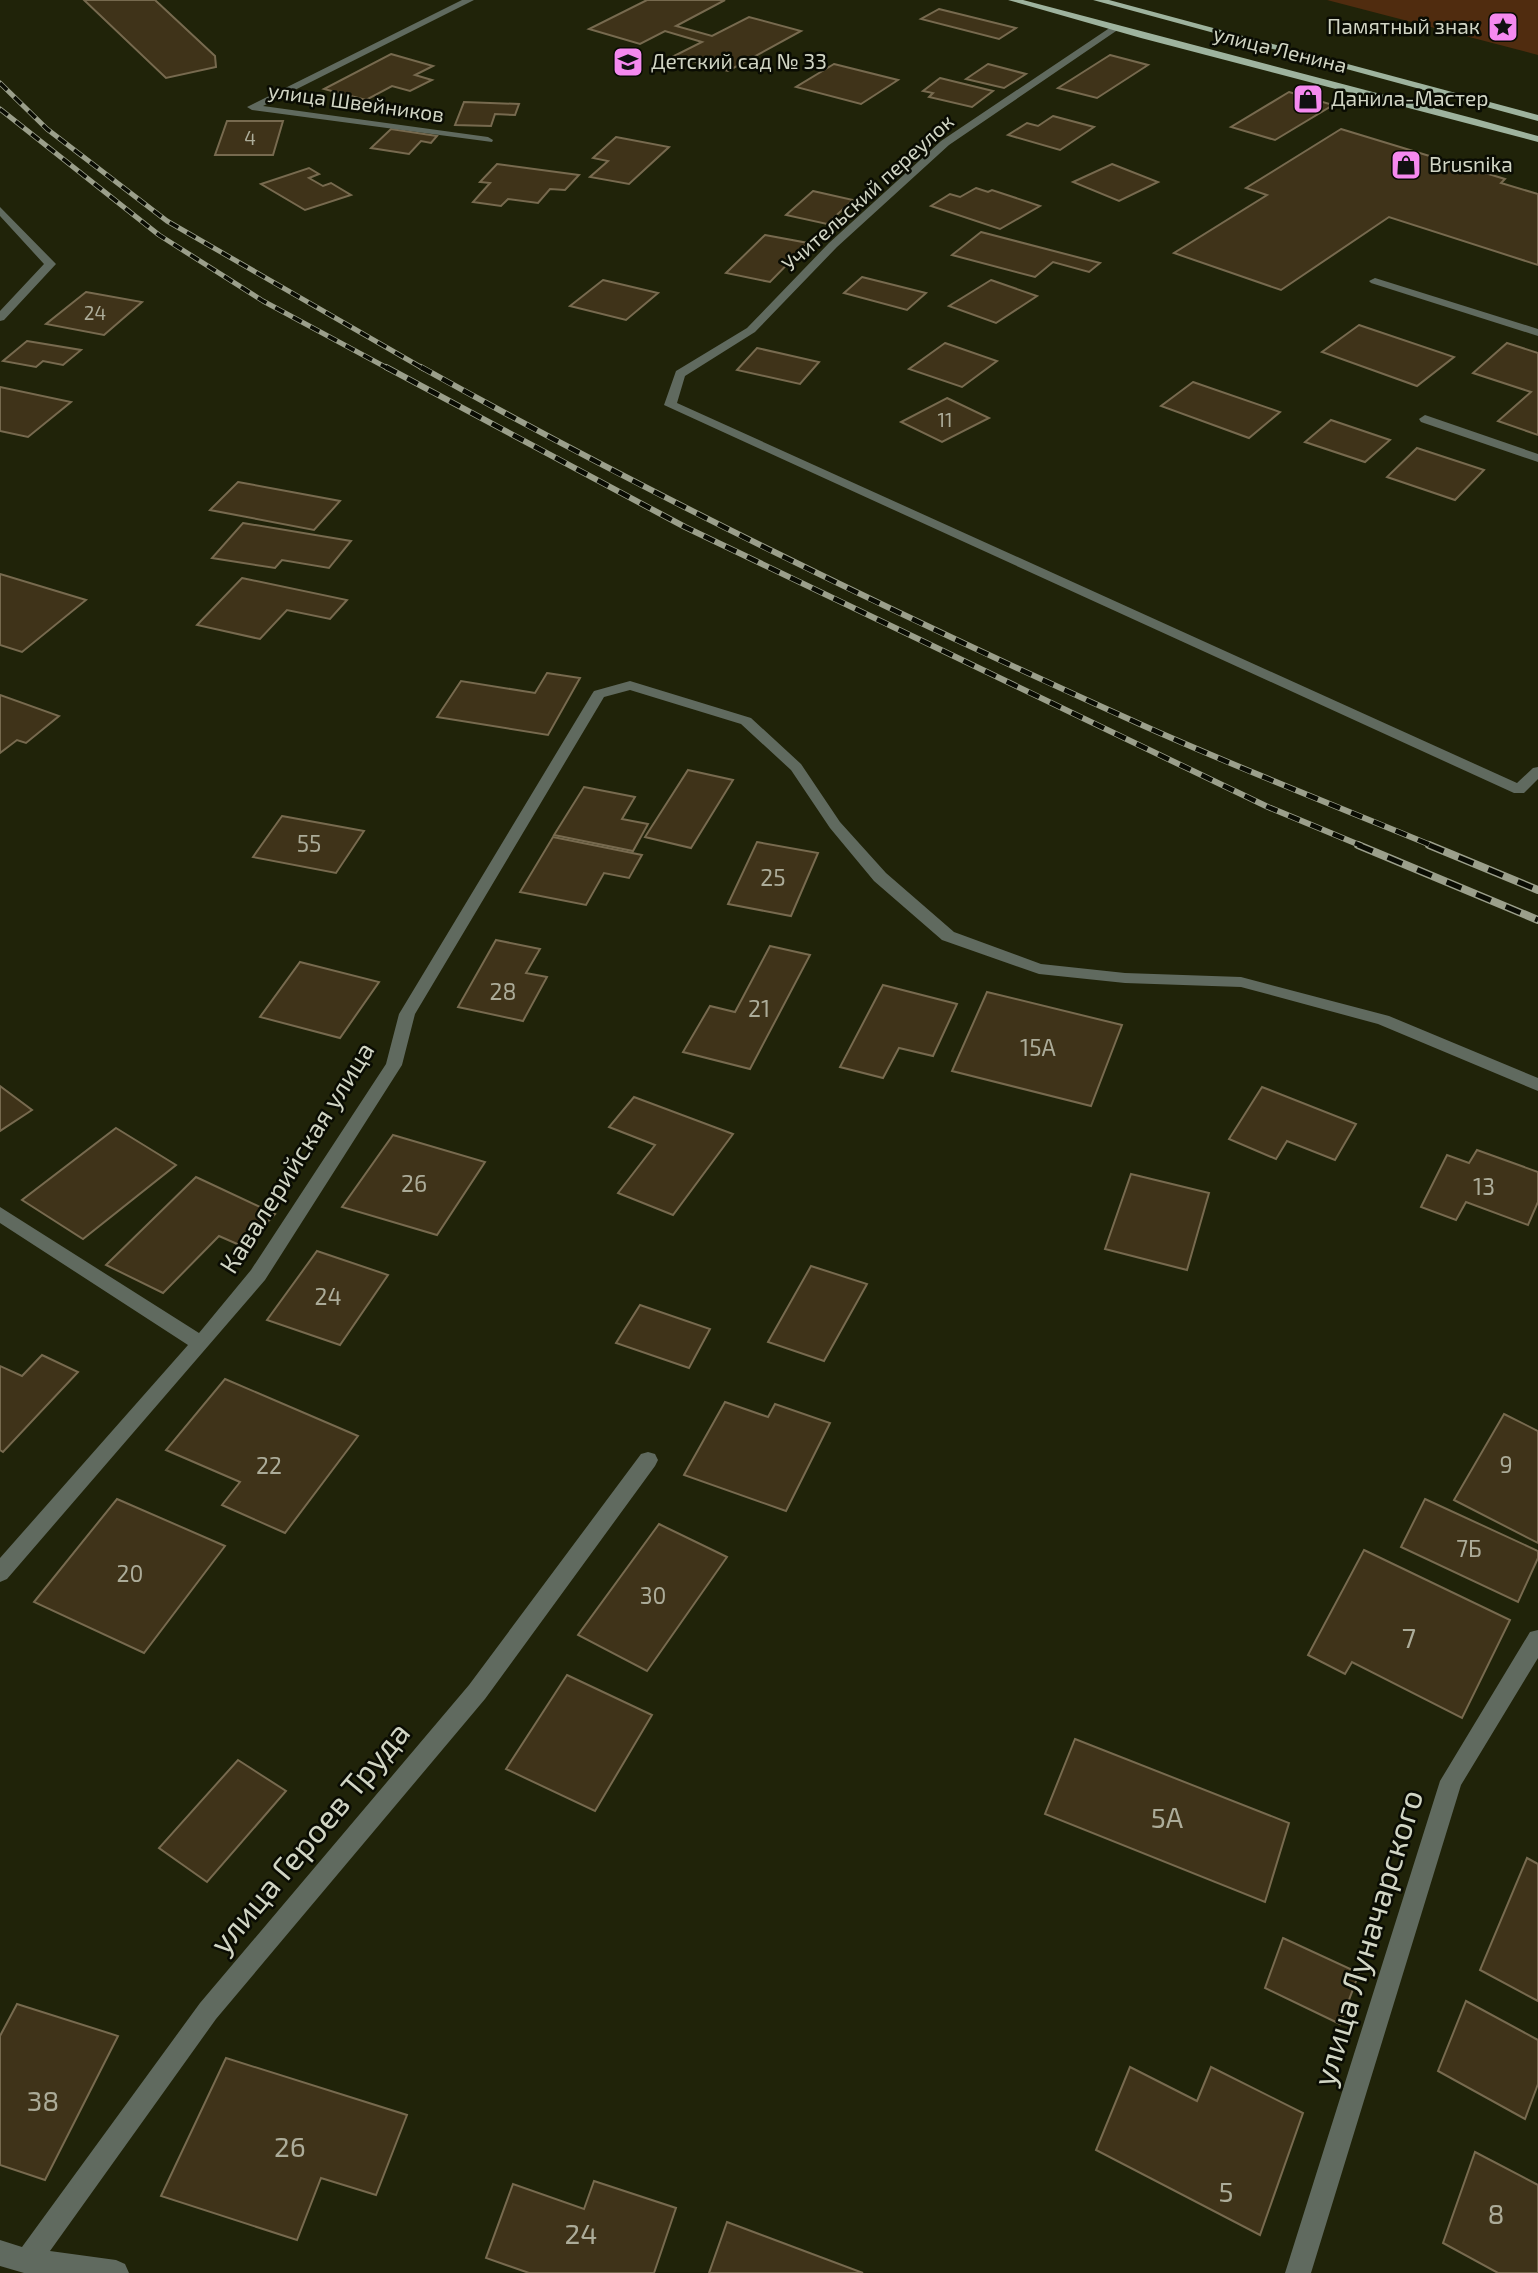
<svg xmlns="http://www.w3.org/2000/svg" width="1538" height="2273" viewBox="0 0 1538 2273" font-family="'Exo 2',sans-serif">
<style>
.green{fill:#502c0f}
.building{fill:#3f3319;stroke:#776a4f;stroke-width:2}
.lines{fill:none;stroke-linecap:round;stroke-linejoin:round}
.minor{fill:#606a5f;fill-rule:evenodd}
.major{fill:#9eb39e;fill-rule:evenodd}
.rail-far2-casing{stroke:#9b9f8b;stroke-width:5}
.rail-far1-casing{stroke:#9b9f8b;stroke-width:6}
.rail-casing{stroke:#9b9f8b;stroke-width:8}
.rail-far2{stroke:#0a0c03;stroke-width:3.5;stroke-dasharray:10;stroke-linecap:butt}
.rail-far1{stroke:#0a0c03;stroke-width:4.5;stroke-dasharray:12;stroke-linecap:butt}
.rail{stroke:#0a0c03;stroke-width:5;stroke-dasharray:16;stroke-linecap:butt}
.labels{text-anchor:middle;stroke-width:5;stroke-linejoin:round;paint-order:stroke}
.far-number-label{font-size:19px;fill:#acac99}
.far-poi-label{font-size:21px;fill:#d1d5c4;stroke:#0a0c03;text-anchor:start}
.far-street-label{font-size:21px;fill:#d1d5c4;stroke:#0a0c03}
.number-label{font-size:23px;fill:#acac99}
.street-label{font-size:26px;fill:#d1d5c4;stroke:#0a0c03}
.near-number-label{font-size:28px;fill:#acac99}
.near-street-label{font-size:32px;fill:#d1d5c4;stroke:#0a0c03}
</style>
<rect width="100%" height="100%" fill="#202309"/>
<path class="green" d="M1327,0H1538V55Z"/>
<g class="building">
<path d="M84,0H155L215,56L216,67L166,78Z"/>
<path d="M647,0H725L676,26L712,36L749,17L801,31L728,71L674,56L702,42L665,31L640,44L589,29Z"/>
<path d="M939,9L1016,28L999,39L921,19Z"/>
<path d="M391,54L433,66L415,75L432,80L410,91L392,86L366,100L324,89Z"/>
<path d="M1110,55L1148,65L1097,98L1058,88Z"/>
<path d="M834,64L898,80L861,104L796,87Z"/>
<path d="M988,64L1026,74L1004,88L966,79Z"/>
<path d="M940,78L993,91L972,107L929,97L933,93L923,91Z"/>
<path d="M1289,92L1333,105L1275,140L1231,127Z"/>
<path d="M464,102L519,104L515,115L495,114L491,126L455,125Z"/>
<path d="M1053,116L1094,127L1060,150L1008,135L1027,123L1038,126Z"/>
<path d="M227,121H283L273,155H215Z"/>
<path d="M391,129L437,136L431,143L421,141L409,154L371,148Z"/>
<path d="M1341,129L1505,179L1501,183L1538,194V265L1389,217L1281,290L1174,253L1267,195L1246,188Z"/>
<path d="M616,137L669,147L629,184L590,177L608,161L593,158Z"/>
<path d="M497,164L579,175L565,190L550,189L538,203L508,199L501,206L473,202L490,183L480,182Z"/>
<path d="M1112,164L1158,182L1119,201L1073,182Z"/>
<path d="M309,168L319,174L309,178L323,186L331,183L351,195L305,210L261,184Z"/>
<path d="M976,188L988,192L992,190L1040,206L1000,229L931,206L950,194L960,197Z"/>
<path d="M813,191L853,200L827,224L786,215Z"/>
<path d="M981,232L1100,263L1089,272L1053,262L1035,277L952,255Z"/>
<path d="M765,235L808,243L770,282L726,273Z"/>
<path d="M862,277L926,293L907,310L844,293Z"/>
<path d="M603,280L658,293L626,320L570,306Z"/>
<path d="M991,280L1037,296L996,323L949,306Z"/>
<path d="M86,292L142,302L104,335L46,324Z"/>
<path d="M1359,325L1454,357L1417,386L1322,352Z"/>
<path d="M27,341L81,350L63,365L43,361L36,367L3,361Z"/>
<path d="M945,343L997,361L962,387L909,369Z"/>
<path d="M1507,343L1538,353V435L1498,421L1531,392L1473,373Z"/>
<path d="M757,348L819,362L800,384L737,370Z"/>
<path d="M1193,382L1280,412L1249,438L1161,406Z"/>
<path d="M0,387L71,402L28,437L0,431Z"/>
<path d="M947,398L989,418L942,442L901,422Z"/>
<path d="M1331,420L1390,440L1365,462L1305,442Z"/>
<path d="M1417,448L1484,470L1455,500L1387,477Z"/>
<path d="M238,482L340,501L314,530L210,510Z"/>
<path d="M243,523L351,541L329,568L282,560L275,568L212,558Z"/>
<path d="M0,574L86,600L22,652L0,645Z"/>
<path d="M242,578L347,600L330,619L287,610L260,639L197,625Z"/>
<path d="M547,673L580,678L548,735L437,717L461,681L535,693Z"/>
<path d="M0,695L59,716L26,743L17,740L0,753Z"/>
<path d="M688,770L733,780L691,848L645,837Z"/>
<path d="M584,787L635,797L622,819L648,824L633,851L554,835Z"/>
<path d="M282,816L364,831L336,873L253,857Z"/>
<path d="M553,837L642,855L629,878L604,873L586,905L520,892Z"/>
<path d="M757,842L818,853L791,916L728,904Z"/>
<path d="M496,940L540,949L526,973L547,977L523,1021L458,1007Z"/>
<path d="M770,946L810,955L750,1069L683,1052L710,1006L735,1012Z"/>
<path d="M300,962L379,982L340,1038L260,1017Z"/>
<path d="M883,985L957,1004L933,1056L899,1048L883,1078L840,1067Z"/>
<path d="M987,992L1122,1025L1091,1106L952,1071Z"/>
<path d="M0,1086L32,1110L0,1131Z"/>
<path d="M1262,1087L1356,1124L1335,1160L1287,1141L1276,1159L1229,1139Z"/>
<path d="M634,1097L733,1134L673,1215L618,1193L655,1145L609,1127Z"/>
<path d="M116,1128L176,1165L83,1239L22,1200Z"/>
<path d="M393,1135L485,1162L437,1235L342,1207Z"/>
<path d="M1477,1150L1538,1172V1202L1528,1225L1466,1202L1456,1220L1421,1207L1447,1155L1469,1163Z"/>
<path d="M1131,1174L1209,1193L1187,1270L1105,1249Z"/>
<path d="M196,1177L275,1214L244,1247L219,1236L163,1293L106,1265Z"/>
<path d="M317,1251L388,1275L340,1345L267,1320Z"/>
<path d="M811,1266L867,1284L824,1361L768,1342Z"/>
<path d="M640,1305L710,1329L689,1368L616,1343Z"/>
<path d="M42,1355L78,1372L3,1452L0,1450V1366L22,1376Z"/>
<path d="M225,1379L358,1436L285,1533L222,1505L240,1482L166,1450Z"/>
<path d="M725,1402L768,1417L775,1404L830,1423L786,1511L684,1475Z"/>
<path d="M1504,1414L1538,1431V1543L1454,1500Z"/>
<path d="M117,1499L225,1546L144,1653L34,1602Z"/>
<path d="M1425,1499L1538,1551V1558L1518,1602L1401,1547Z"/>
<path d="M659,1524L727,1557L647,1671L578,1635Z"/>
<path d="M1364,1550L1510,1620L1462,1718L1352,1662L1345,1674L1308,1655Z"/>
<path d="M567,1675L652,1715L595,1811L506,1769Z"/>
<path d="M1075,1739L1289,1823L1265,1902L1045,1814Z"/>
<path d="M238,1760L286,1791L207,1882L159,1848Z"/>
<path d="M1527,1858L1538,1864V2001L1480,1970Z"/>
<path d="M1283,1938L1359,1973L1340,2024L1265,1988Z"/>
<path d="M1466,2001L1538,2040V2084L1525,2119L1438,2071Z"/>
<path d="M17,2004L118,2036L45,2180L0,2165V2036Z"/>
<path d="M226,2058L407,2115L376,2195L321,2178L297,2240L161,2196Z"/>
<path d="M1130,2067L1197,2101L1211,2067L1303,2113L1260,2235L1096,2150Z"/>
<path d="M1475,2152L1538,2185V2273H1498L1443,2243Z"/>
<path d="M594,2181L676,2208L654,2273H529L486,2258L513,2184L584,2209Z"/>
<path d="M727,2222L863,2273H709Z"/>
</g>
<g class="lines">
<g class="minor">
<path d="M462,0H474L263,106L488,137L493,140L492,142L252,110L247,107Z"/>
<path d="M1111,27L1119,29L949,145L837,247L755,332L685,376L677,403L1517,783L1533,768L1538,767V779L1524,793H1514L664,405L676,371L747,328L829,243L941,141Z"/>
<path d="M0,207L56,264L4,320L0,321V311L44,264L0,216Z"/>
<path d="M1375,278L1538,329V336L1371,283L1369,281Z"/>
<path d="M1425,415L1538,454V462L1421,422L1419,419Z"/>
<path d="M630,681L751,718L801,764L840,822L886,873L954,932L1041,964L1125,973L1241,977L1389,1016L1538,1078V1091L1378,1024L1241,987L1125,983L1039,974L942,940L874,881L830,828L791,770L741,724L630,690L604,697L415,1014L402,1065L265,1280L7,1579L0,1582V1558L188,1345L0,1223V1207L199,1333L251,1270L386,1064L399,1014L592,694L594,691Z"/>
<path d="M648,1452L655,1454L658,1460L655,1466L485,1699L216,2019L50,2251L116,2260L125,2264L129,2273H24L0,2266V2240L22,2247L200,2003L469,1685L641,1454Z"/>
<path d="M1538,1630V1658L1461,1785L1311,2273H1285L1440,1781L1530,1632Z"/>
</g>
<g class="major">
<path d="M1008,0H1023L1476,119L1538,136V142L1141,38Z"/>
<path d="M1093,0H1109L1538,115V121Z"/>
</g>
<g class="rail-far2-casing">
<g id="rail-far2">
<path d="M0,83L47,129L167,221L424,369"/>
<path d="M0,109L159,235L263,301L389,369"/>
</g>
</g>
<g class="rail-far1-casing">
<g id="rail-far1">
<path d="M386,367L685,527L1268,807L1362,846"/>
<path d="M421,367C656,498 897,615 1142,725C1238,768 1336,806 1433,846"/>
</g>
</g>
<g class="rail-casing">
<g id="rail">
<path d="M1358,845L1538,920"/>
<path d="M1429,845L1538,890"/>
</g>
</g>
<use href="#rail-far2" class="rail-far2"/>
<use href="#rail-far1" class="rail-far1"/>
<use href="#rail" class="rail"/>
</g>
<defs>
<g id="sight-square" transform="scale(1.575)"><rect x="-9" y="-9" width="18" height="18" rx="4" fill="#f589ef" stroke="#0a0c03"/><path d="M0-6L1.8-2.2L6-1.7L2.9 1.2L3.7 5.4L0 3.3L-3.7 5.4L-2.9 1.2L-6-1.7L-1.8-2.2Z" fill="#111"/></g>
<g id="school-square" transform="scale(1.575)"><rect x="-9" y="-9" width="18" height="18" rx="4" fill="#f589ef" stroke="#0a0c03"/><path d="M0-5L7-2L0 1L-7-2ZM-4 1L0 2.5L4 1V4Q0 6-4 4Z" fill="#111"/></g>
<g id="shop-square" transform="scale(1.575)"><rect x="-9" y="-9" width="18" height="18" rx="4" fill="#f589ef" stroke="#0a0c03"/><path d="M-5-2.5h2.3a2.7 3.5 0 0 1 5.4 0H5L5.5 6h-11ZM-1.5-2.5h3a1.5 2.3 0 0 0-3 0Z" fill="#111"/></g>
</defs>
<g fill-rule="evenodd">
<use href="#sight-square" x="1503" y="27"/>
<use href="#school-square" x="628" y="62"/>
<use href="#shop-square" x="1308" y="99"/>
<use href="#shop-square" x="1406" y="165"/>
</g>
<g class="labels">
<g class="far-number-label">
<text x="250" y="145">4</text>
<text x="95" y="320">24</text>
<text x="945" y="427">11</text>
</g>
<g class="far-poi-label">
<text x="1480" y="34" text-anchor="end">Памятный знак</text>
<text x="651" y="69">Детский сад № 33</text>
<text x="1331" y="106">Данила-Мастер</text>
<text x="1429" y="172">Brusnika</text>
</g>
<g class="far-street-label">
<text transform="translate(1280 50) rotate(14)" y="7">улица Ленина</text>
<text transform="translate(356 103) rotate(8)" y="7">улица Швейников</text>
<text transform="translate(868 193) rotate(-42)" y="7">Учительский переулок</text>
</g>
<g class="number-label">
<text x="309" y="852">55</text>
<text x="773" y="886">25</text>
<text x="503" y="1000">28</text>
<text x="759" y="1017">21</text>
<text x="1038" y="1056">15А</text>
<text x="414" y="1192">26</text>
<text x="1484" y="1195">13</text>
<text x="328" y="1305">24</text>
<text x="1506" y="1473">9</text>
<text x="269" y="1474">22</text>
<text x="1469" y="1557">7Б</text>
<text x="130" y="1582">20</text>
<text x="653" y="1604">30</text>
</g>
<g class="street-label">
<text transform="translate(297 1158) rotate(-58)" y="9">Кавалерийская улица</text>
</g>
<g class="near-number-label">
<text x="1409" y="1648">7</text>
<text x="1167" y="1828">5А</text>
<text x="43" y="2111">38</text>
<text x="290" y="2157">26</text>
<text x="1226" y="2202">5</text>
<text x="1496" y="2224">8</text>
<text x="581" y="2244">24</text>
</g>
<g class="near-street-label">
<text transform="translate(310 1838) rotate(-50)" y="11">улица Героев Труда</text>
<text transform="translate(1368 1938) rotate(-73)" y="11">улица Луначарского</text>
</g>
</g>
</svg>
